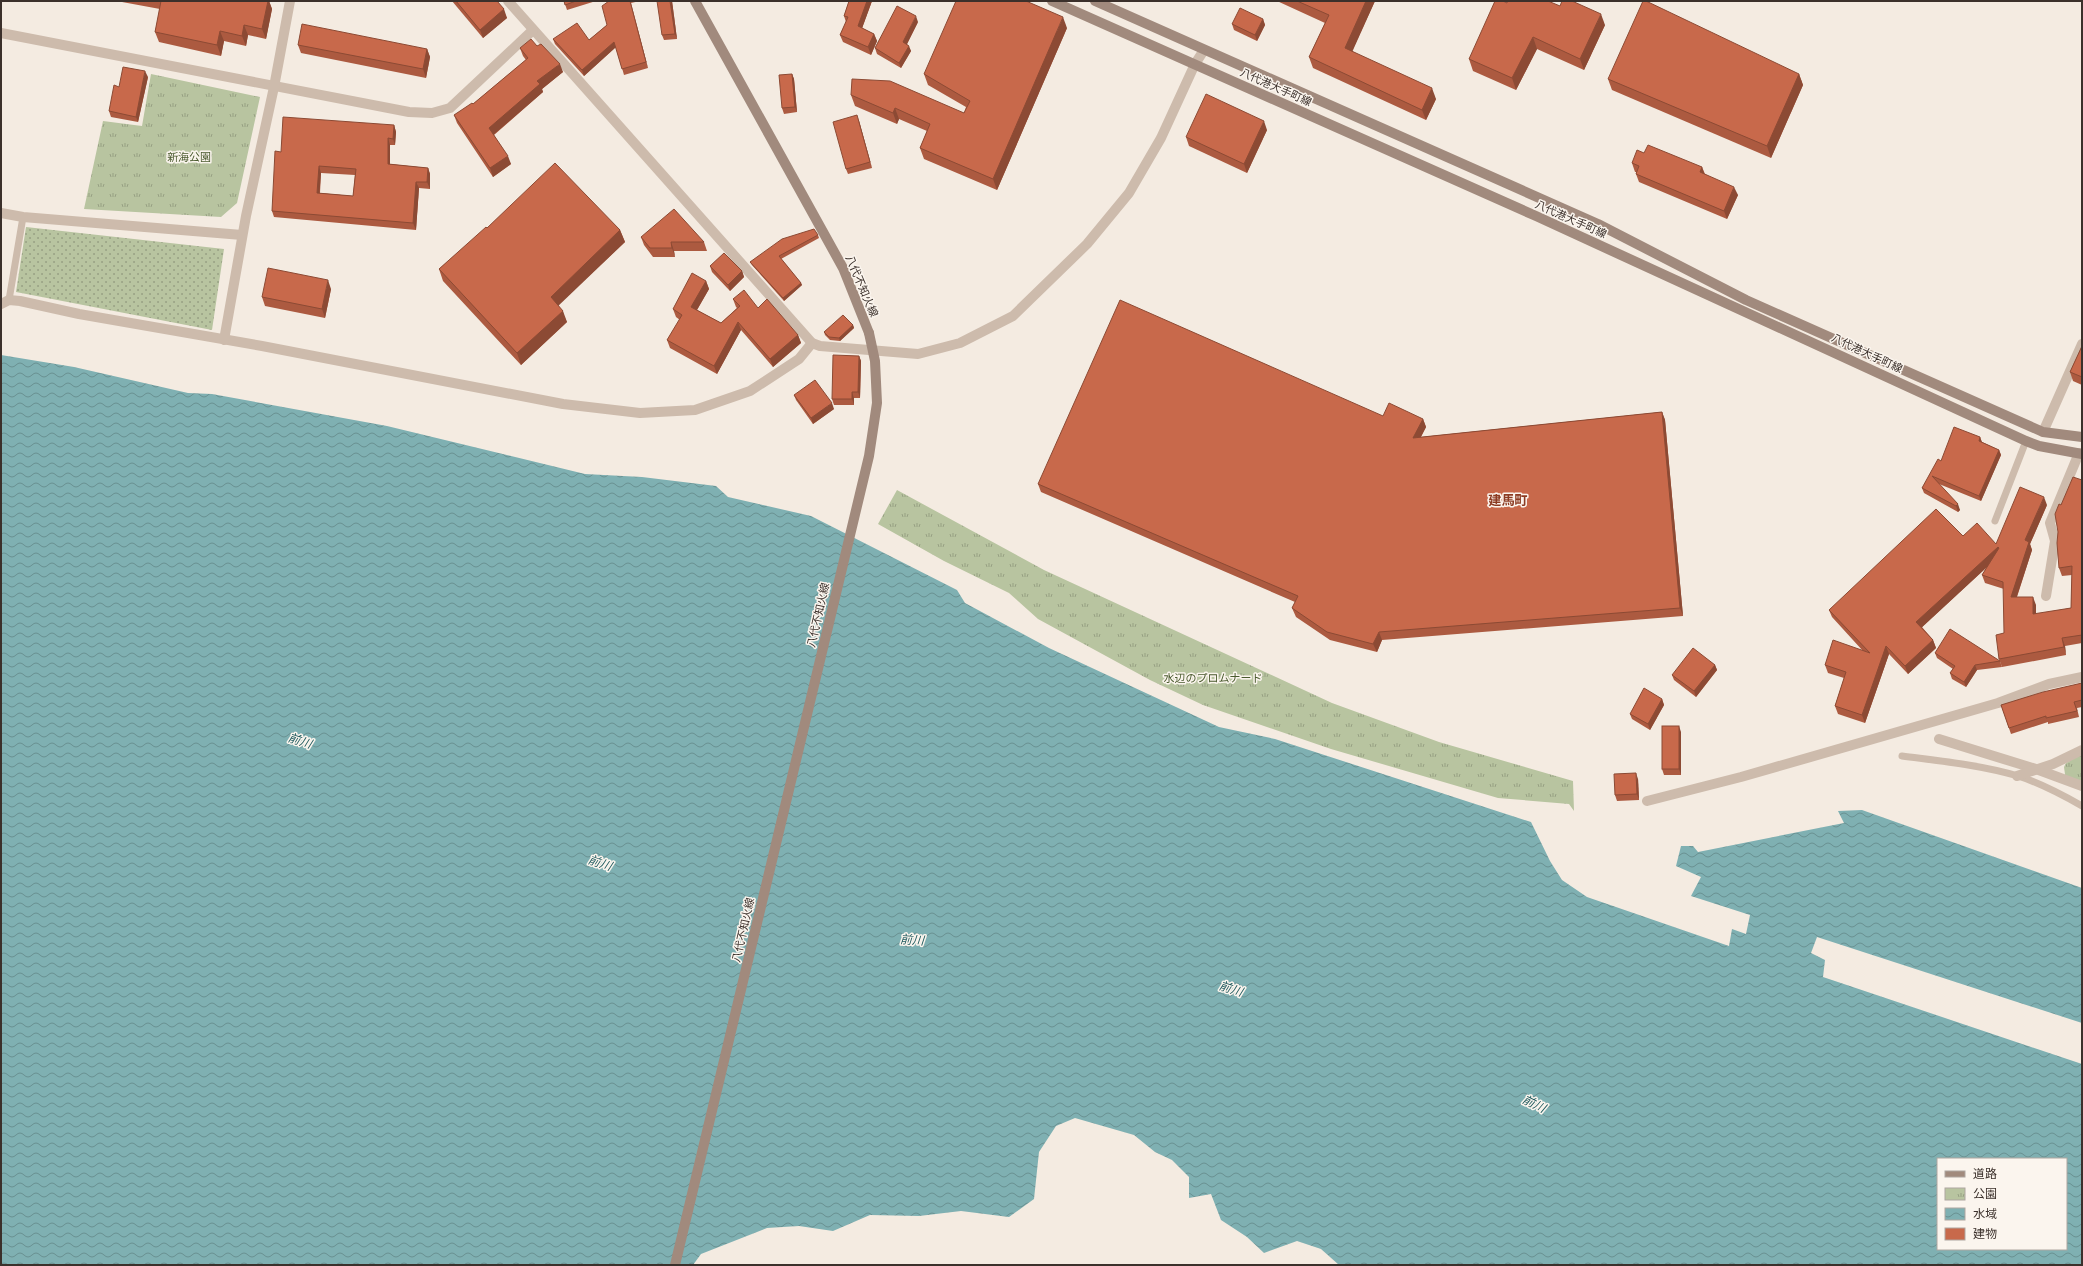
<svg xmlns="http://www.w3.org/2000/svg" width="2083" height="1266" viewBox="0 0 2083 1266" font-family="Rubik,'Noto Sans JP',sans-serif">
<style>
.grass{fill:url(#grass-dots)}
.park{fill:url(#park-tufts)}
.water{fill:url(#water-waves);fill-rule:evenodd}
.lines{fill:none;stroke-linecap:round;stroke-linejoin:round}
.lane{stroke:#cdbbac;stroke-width:7}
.street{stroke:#cdbbac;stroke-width:10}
.secondary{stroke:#a18a7d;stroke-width:10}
.secondary-bridge{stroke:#a18a7d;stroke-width:10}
.wall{fill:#ac5a40;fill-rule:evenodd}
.shaded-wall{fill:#8c4a34}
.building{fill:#c8694b;stroke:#8c4a34;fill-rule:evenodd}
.labels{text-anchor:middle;stroke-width:3;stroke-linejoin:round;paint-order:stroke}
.street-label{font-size:11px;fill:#3b302b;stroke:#fbf5ee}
.park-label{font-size:11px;fill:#4a5a2e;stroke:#fbf5ee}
.water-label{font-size:12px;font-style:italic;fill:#1f5a5e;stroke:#fbf5ee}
.quarter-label{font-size:13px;font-weight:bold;fill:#8c3b22;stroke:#fbf5ee}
</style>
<defs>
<pattern id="grass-dots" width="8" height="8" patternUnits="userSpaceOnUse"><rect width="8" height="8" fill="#b8c4a0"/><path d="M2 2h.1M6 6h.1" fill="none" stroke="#97a083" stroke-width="1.8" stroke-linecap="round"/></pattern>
<pattern id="park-tufts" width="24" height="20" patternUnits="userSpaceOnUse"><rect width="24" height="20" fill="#b8c4a0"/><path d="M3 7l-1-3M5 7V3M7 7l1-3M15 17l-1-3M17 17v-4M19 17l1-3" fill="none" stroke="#97a083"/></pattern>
<pattern id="water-waves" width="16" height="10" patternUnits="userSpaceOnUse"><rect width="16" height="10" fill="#7fb0b2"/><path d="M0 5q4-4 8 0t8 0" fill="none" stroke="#699091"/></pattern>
</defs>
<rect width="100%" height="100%" fill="#f4ebe1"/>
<path class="grass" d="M26,227L224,249L212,330L16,292Z"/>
<g class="park">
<path d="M151,74L260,97L237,203L221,217L84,209L103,121L142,126Z"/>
<path d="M897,490L1044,570L1332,703L1439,742L1573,781L1574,811L1569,804L1498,798L1331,749L1203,705L1150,680L1038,619L1009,593L944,561L878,524Z"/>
<path d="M2082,754V790L2066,782L2064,767L2066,763Z"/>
</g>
<path class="water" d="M1,355L74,367L188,393L212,394L387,426L585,474L642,477L716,486L728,497L811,516L957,590L965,603L1049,648L1219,727L1275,739L1531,822L1550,861L1562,880L1587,897L1729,946L1732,929L1746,934L1750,915L1691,896L1701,877L1676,866L1681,846H1693L1698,852L1844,823L1838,811L1862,810L2082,888V1023L1817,937L1811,953L1825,960L1823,977L2082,1064V1265H1339L1321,1249L1297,1241L1264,1253L1247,1237L1221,1220L1211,1194L1189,1198V1177L1172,1160L1155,1152L1134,1135L1075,1118L1056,1126L1039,1152L1034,1199L1009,1217L961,1211L919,1216L870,1215L833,1231L799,1226L767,1228L701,1254L693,1265H1ZM1938,1159H2066V1249H1938Z"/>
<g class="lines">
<g class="lane">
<path d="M9,300L23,217"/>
<path d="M1995,521L2026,441"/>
<path d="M1902,756C1940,761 1981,765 2018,776C2040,783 2061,794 2082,806"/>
</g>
<g class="street">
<path d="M508,1L812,343L820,346L918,354L960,343L1013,316L1087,244L1129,193L1161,138L1195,64L1204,50"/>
<path d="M1,33L409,112L432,113L450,108L533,30"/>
<path d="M1,213L23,217L242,235"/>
<path d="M1,304L9,300L20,301L79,314L262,346L563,404L640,413L695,410L750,391L799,359L812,343"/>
<path d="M224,340L246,216L274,87L290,1"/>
<path d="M2043,432L2082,344"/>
<path d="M2046,596L2055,541L2050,523L2079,453"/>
<path d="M1939,739L2036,769L2082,786"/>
<path d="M2017,776L2053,764L2082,750"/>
<path d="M1647,801L1741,777L1998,703L2049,684L2082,677"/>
</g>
<g class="secondary">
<path d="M695,1L843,268L869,333"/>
<path d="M1052,1L1536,216L2026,441L2039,446L2082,454"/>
<path d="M1095,1L1598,224L1746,300L2043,432L2082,437"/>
</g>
<path class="secondary-bridge" d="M675,1265L869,456L877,403L875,361L869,333"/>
</g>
<g class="wall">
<path d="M121,1H269L272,9L266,39L248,35L246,46L224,41L221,56L159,42L155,32L160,9L122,2Z"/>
<path d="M452,1H497L507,18L483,38Z"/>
<path d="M564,1H596L567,10Z"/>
<path d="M609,1H640L631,3L648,68L624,75L616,47L584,76L555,44L553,39L589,40L607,25Z"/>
<path d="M672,1L677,39L664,40L662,35Z"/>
<path d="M849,1H872L862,28L874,34L877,41L871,55L843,42L840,35L846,22L844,16Z"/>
<path d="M1277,1H1375L1352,51L1436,99L1426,120L1313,68L1309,57L1325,23Z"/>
<path d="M1507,3L1605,25L1584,70L1537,49L1516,90L1473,71L1469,59Z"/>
<path d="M1263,19L1265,25L1257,41L1234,30L1232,24Z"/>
<path d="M918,22L907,44L911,51L901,68L877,54L875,48Z"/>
<path d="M1067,28L997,190L924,159L920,148L927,131L899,119L897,124L855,106L851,95L964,113L966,107L928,85L924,74Z"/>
<path d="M298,45L427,49L430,57L426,78L301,53Z"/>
<path d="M537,46L563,72L542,89L543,92L494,135L511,164L493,177L457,123L454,115L473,104L526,60L523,56L520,48Z"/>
<path d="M792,74L794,79L797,112L784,114L782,108Z"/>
<path d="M1799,74L1803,85L1771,158L1612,90L1608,79Z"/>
<path d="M148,77L138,122L111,117L109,111L119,87Z"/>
<path d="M859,121L872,168L848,174L846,169Z"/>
<path d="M394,125L396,132L395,145H390V164L428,168L430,174V189L419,188L416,230L274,217L272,211L281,152ZM321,173L355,175L353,196L320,193Z"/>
<path d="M1267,130L1247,173L1189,146L1186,137Z"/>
<path d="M1644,153L1702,167L1705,174L1738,195L1727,219L1639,182L1636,174V172H1635L1632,163Z"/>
<path d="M487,228L620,230L625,242L558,305L567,322L521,365L443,281L439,269Z"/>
<path d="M818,235L819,238L781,259L801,283L802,285L784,301L752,265L750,262Z"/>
<path d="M641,237L704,242L707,251H674L675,257H653L644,245Z"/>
<path d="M710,266L742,271L744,277L730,291L712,272Z"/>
<path d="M706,281L709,289L697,310L721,323L737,308L736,307L733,299L758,308L798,335L801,343L773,367L741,330L717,374L670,348L667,340L680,320L676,317L673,309Z"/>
<path d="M331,289L325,318L265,306L262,297Z"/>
<path d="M853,325L854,328L840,341L830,340L825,335L824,332Z"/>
<path d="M2082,346V385L2073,381L2070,372Z"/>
<path d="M859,356L861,361L860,398H854V405H834L832,399Z"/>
<path d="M794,395L834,409L813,424L796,400Z"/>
<path d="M1662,412L1665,420L1683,616L1382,640L1377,652L1330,640L1296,617L1292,608L1295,602L1041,492L1038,484L1383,416L1423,419L1426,427L1421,437Z"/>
<path d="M1980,437L1982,442L1999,450L2001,455L1981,501L1939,484L1960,510L1958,512L1924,493L1922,488L1941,461Z"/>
<path d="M2082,480V643L2065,646L2066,655L2002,667L1999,659L2004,633V589L1985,583L1982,575L1987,567L1922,627L1933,640L1936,648L1908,674L1889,654L1865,723L1838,714L1835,706L1844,678L1828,673L1825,665L1863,651L1832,617L1829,610L1963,536L1996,544L2047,505L2030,544L2032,550L2017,597L2036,605V614L2071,608L2072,575L2062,576L2059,568L2061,505Z"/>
<path d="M1935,653L2000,661L2002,667L1977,670L1966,687L1952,679L1950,673L1953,669L1937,658Z"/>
<path d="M1715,665L1717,670L1696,697L1674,680L1672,675Z"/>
<path d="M2082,683V707L2077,708L2079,717L2048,724V722L2011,734L2001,705Z"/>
<path d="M1662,699L1664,705L1650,730L1632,719L1630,714Z"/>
<path d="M1681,732V775H1664L1662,769Z"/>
<path d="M1638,779L1639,800L1617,801L1615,795Z"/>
</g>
<g class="shaded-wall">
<path d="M268,1H269L272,9L266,39L262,29Z"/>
<path d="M630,1L648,68L646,62Z"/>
<path d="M670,1H672L677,39L675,34Z"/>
<path d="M867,1H872L860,34L858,26Z"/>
<path d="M1366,1H1375L1349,59L1345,48Z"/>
<path d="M504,9L507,18L483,38L480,30Z"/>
<path d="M1601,14L1605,25L1584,70L1580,59Z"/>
<path d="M916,16L918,22L905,48L903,42Z"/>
<path d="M1063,17L1067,28L997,190L993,179Z"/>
<path d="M1263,19L1265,25L1257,41L1255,35Z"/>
<path d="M244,25L248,35L246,46L242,36Z"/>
<path d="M220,31L224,41L221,56L217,45Z"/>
<path d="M874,34L877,41L871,55L868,47Z"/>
<path d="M1533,37L1537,49L1516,90L1512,78Z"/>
<path d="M614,42L616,47L584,76L582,70Z"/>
<path d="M909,46L911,51L901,68L899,63Z"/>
<path d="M427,49L430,57L426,78L423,69Z"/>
<path d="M560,64L563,72L542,89L543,92L492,136L489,128L537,81Z"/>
<path d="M145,71L148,77L138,122L136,117Z"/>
<path d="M792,74L794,79L797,112L795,107Z"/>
<path d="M1799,74L1803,85L1771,158L1767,146Z"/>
<path d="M1432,88L1436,99L1426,120L1422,110Z"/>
<path d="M895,108L899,119L897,124L893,113Z"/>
<path d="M857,115L859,121L872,168L870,162Z"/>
<path d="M1264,121L1267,130L1247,173L1244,164Z"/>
<path d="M394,125L396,132L395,145L393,139Z"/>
<path d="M388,138L390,145V170L388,164Z"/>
<path d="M508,156L511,164L493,177L490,168Z"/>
<path d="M319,166L321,173L319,199L317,193Z"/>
<path d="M1702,167L1705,176L1700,172Z"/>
<path d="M428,168L430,174V189L427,182Z"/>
<path d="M416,182L419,188L416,230L413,223Z"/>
<path d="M1734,187L1738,195L1727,219L1724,211Z"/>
<path d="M620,230L625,242L555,309L551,297Z"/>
<path d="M671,242L674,251L675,257L672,248Z"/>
<path d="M742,271L744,277L730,291L728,285Z"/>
<path d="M328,280L331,289L325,318L322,309Z"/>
<path d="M706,281L709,289L694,315L691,307Z"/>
<path d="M801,283L802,285L784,301L783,298Z"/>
<path d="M563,311L567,322L521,365L517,353Z"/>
<path d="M738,322L741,330L717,374L714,366Z"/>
<path d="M853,325L854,328L840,341L839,338Z"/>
<path d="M798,335L801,343L773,367L770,359Z"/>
<path d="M859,356L861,361L860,398L858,392Z"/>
<path d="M852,392L854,398V405L852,399Z"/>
<path d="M832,403L834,409L813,424L811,418Z"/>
<path d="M1662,412L1665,420L1683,616L1680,608Z"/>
<path d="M1423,419L1426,427L1416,446L1413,438Z"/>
<path d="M1980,437L1982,443L1979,441Z"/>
<path d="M1999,450L2001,455L1981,501L1979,496Z"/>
<path d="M2044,497L2047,505L2030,544L2032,550L2014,605L2011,597L2025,540Z"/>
<path d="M1958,504L1960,510L1958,512L1956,506Z"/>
<path d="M1998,547L2000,555L1919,630L1916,622Z"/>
<path d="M2033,597L2036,605V622L2033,614Z"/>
<path d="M1379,632L1382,640L1377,652L1373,644Z"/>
<path d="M2062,638L2065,646L2066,655L2064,647Z"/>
<path d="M1933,640L1936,648L1908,674L1905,666Z"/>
<path d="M1886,646L1889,654L1865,723L1862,715Z"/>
<path d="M1715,665L1717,670L1696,697L1694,691Z"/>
<path d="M1975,665L1977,670L1966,687L1964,682Z"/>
<path d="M1662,699L1664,705L1650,730L1648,724Z"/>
<path d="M1679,726L1681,732V775L1679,769Z"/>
<path d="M1636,773L1638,779L1639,800L1637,794Z"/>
</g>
<g class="building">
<path d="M161,1H268L262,29L244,25L242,36L220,31L217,45L155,32Z"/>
<path d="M456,1H497L504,9L480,30Z"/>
<path d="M564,1H576L565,5Z"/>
<path d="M609,1H630L646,62L622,69L614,42L582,70L553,39L577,23L589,40L607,25L602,6Z"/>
<path d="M657,1H670L675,34L662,35Z"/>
<path d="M849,1H867L858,26L874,34L868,47L840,35L848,17L844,16Z"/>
<path d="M956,1H1026L1063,17L993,179L920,148L930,124L895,108L893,113L851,95L852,79L890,81L964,113L970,101L924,74Z"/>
<path d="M1297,1H1366L1345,48L1432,88L1422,110L1309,57L1329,15Z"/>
<path d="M1495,1H1503L1507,3V1H1548L1560,6L1562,1H1572L1601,14L1580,59L1533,37L1512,78L1469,59Z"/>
<path d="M1643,1H1646L1799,74L1767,146L1608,79Z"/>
<path d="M897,6L916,16L903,42L909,46L899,63L875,48Z"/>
<path d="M1240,8L1263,19L1255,35L1232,24Z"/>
<path d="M302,24L427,49L423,69L298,45Z"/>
<path d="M531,39L537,46L541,44L560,64L537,81L540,84L489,128L508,156L490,168L454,115L472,103L473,104L528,58L520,48Z"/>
<path d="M123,67L145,71L136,117L109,111L114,85L119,87Z"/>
<path d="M792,74L795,107L782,108L779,75Z"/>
<path d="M1206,94L1264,121L1244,164L1186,137Z"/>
<path d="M857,115L870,162L846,169L833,122Z"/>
<path d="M283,117L394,125L393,139L388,138V164L428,168L427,182H416L413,223L272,211L275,151L281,152ZM319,166L356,169L353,196L317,193Z"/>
<path d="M1648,145L1702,167L1700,172L1734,187L1724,211L1636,174L1639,166L1632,163L1637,150L1644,153Z"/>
<path d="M555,163L620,230L551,297L563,311L517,353L439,269L486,227L487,228Z"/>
<path d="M674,209L704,242H671L672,248H650L641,237Z"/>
<path d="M814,229L818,235L779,256L801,283L783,298L750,262L782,239Z"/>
<path d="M724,253L742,271L728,285L710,266Z"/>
<path d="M268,268L328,280L322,309L262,297Z"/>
<path d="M692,273L706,281L691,307L721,323L740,306L733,299L744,290L758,308L767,299L798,335L770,359L738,322L714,366L667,340L682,315L673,309Z"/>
<path d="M1120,300L1383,416L1389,403L1423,419L1413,438L1662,412L1680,608L1379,632L1373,644L1327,632L1292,608L1298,596L1038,484Z"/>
<path d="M843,315L853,325L839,338L829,337L824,332Z"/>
<path d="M2082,346V377L2070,372Z"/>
<path d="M833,355L859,356L858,392H852V399H832Z"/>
<path d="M815,380L832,403L811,418L794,395Z"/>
<path d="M1954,427L1980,437L1979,441L1999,450L1979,496L1932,476L1958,504L1956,506L1922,488L1938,459L1941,461Z"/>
<path d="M2073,477L2082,480V635L2062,638L2064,647L1999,659L1996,635L2004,633L2003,582L1982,575L1999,548L1998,547L1916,622L1933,640L1905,666L1886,646L1862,715L1835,706L1846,672L1825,665L1833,640L1870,653L1829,610L1936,509L1963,536L1977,523L1996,544L2020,487L2044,497L2025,540L2029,542L2011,597H2033V614L2071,608L2072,566L2059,568L2057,543L2058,532L2055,514L2059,504L2061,505Z"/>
<path d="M1950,629L2000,661L1975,665L1964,682L1950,673L1955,666L1935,653Z"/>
<path d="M1693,648L1715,665L1694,691L1672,675Z"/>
<path d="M2082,683V700L2074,702L2077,711L2046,718V716L2009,728L2001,705L2043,692Z"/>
<path d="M1644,688L1662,699L1648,724L1630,714Z"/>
<rect x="1662" y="726" width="17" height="43"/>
<path d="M1636,773L1637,794L1615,795L1614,774Z"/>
</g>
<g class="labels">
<g class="street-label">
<text transform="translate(1276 87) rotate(24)" y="4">八代港大手町線</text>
<text transform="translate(1571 219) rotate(24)" y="4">八代港大手町線</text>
<text transform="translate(862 286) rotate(67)" y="4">八代不知火線</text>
<text transform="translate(1867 353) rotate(25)" y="4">八代港大手町線</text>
<text transform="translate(818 615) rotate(-77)" y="4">八代不知火線</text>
<text transform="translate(743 930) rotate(-77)" y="4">八代不知火線</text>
</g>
<g class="park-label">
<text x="189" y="161">新海公園</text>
<text x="1213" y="682">水辺のプロムナード</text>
</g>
<g class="water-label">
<text transform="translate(300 741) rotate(18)" y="4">前川</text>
<text transform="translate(600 863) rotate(19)" y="4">前川</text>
<text transform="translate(912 940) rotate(4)" y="4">前川</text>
<text transform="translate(1231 989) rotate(18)" y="4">前川</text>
<text transform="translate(1534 1104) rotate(26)" y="4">前川</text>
</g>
<g class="quarter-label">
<text x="1508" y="505">建馬町</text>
</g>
</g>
<rect width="2083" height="1266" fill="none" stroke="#3b302b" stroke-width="4"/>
<rect x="1937" y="1158" width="130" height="92" fill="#fbf5ee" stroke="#aea6a0"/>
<rect x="1945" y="1171" width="20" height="6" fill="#a18a7d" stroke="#aea6a0"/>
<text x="1973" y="1178" font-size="12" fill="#3b302b">道路</text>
<rect x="1945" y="1188" width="20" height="12" fill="url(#park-tufts)" stroke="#aea6a0"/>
<text x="1973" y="1198" font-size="12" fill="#3b302b">公園</text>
<rect x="1945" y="1208" width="20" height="12" fill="url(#water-waves)" stroke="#aea6a0"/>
<text x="1973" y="1218" font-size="12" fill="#3b302b">水域</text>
<rect x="1945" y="1228" width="20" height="12" fill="#c8694b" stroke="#aea6a0"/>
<text x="1973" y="1238" font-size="12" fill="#3b302b">建物</text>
</svg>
